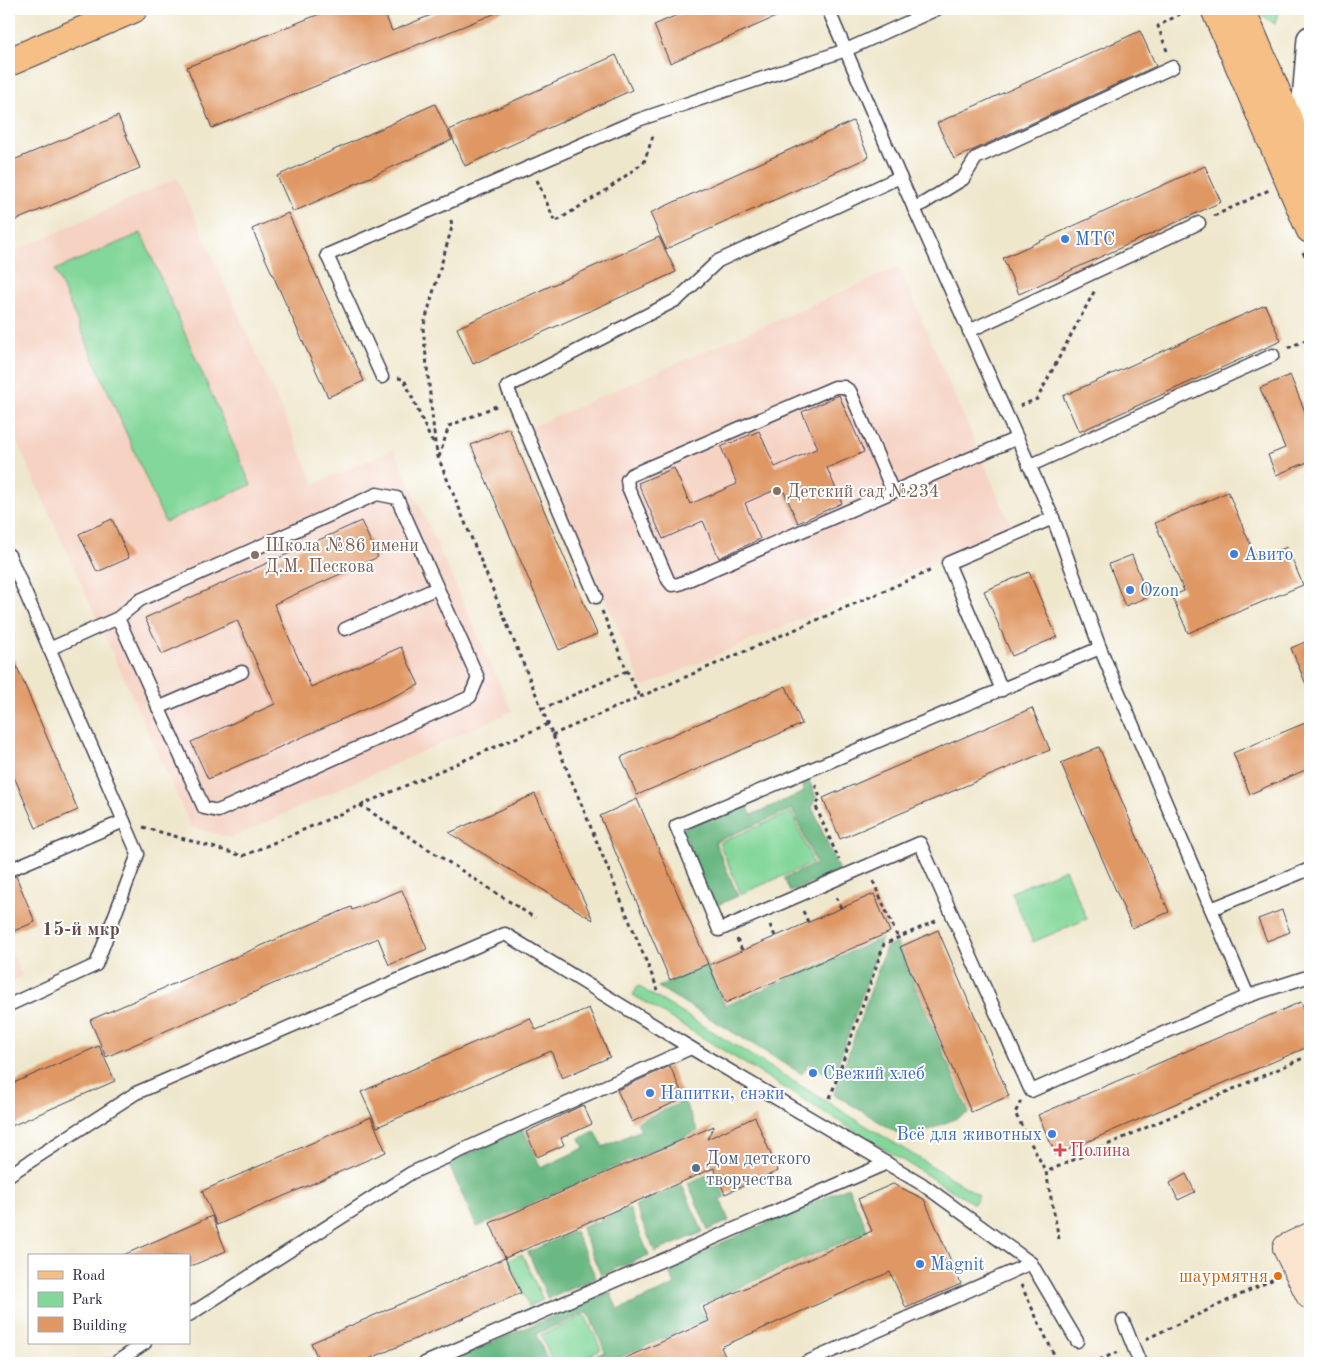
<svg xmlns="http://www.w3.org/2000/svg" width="1319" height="1372" viewBox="0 0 1319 1372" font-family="'Old Standard TT',serif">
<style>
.built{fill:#f5d2c2}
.green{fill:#83d79a;stroke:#527c6a}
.forest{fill:#6ab882;stroke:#466d5e}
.building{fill:#df9764}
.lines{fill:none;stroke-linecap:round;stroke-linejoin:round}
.lane-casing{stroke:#414051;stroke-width:15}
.street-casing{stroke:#414051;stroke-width:28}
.secondary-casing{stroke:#414051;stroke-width:30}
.primary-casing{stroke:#414051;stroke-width:30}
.highway-casing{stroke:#414051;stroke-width:30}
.path{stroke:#414051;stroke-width:3;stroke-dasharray:4 4;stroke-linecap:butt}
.lane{stroke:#fff;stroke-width:12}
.street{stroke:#fff;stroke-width:25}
.secondary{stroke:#fbe5cf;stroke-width:28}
.primary{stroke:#f5bf86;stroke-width:28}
.highway{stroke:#f5bf86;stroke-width:28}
.shop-dot{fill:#3f7fe0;stroke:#fff;stroke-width:2}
.education-dot{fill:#8d6e63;stroke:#fff;stroke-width:2}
.health-dot{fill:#e0444e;stroke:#fff;stroke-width:2}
.service-dot{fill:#5c6f8a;stroke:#fff;stroke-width:2}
.food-dot{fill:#e8710a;stroke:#fff;stroke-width:2}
.labels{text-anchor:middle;stroke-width:4;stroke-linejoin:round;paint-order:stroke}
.shop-label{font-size:18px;fill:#366cbe;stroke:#fff;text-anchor:start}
.education-label{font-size:18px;fill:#785e54;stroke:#fff;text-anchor:start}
.health-label{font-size:18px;fill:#be3a42;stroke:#fff;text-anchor:start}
.service-label{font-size:18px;fill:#4e5e75;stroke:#fff;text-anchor:start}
.food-label{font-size:18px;fill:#c56008;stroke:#fff;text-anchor:end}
.neighbourhood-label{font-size:19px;font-weight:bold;fill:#644b49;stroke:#fff}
</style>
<rect width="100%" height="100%" fill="#fff"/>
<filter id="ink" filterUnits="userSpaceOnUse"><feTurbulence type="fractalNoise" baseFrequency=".02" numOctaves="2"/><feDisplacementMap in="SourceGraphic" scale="10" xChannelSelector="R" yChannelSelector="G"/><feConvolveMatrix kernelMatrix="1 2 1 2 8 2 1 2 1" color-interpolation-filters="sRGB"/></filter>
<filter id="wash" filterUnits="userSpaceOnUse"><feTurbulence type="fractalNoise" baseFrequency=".0096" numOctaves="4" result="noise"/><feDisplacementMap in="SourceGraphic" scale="20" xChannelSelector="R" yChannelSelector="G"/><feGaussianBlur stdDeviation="1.12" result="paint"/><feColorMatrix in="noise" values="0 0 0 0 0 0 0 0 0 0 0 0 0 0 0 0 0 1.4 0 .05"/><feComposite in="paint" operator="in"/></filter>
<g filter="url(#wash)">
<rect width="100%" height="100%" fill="#efe7cc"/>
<g class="built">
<path d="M177,178L315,484L394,449L512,711L231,838L191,827L9,424V254Z"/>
<path d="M899,267L1012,528L643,687L531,427Z"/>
<path d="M9,947L22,976L9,982Z"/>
</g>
<g class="green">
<path d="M1258,9H1279L1275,24L1260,14Z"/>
<path d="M141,233L251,485L165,522L55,270Z"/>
<path d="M791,812L813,863L741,894L719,843Z"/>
<path d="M1065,869L1087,919L1033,942L1011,892Z"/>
<path d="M638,986L979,1195L974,1204L633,995Z"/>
<path d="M522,1254L543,1300L529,1306L509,1260Z"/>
<path d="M585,1315L601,1350L572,1363H553L541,1335Z"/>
</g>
<g class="forest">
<path d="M807,776L816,797L812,807L839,871L790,892L784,878L816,864L792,809L715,842L738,896L715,906L682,829L746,802L751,815L804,792L799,779Z"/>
<path d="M882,938L833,1078L809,1063L802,1074L658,987L707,965L725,1006Z"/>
<path d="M897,943L969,1113L907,1139L834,1094L886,947Z"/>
<path d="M684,1101L698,1131L477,1227L448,1163L523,1129L541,1168L584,1148L580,1138L595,1131L603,1147L641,1130L637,1122Z"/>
<path d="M714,1172L725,1197L720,1199L729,1221L708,1230L688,1183Z"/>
<path d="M682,1185L703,1232L655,1252L635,1206Z"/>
<path d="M848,1187L868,1231L699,1305L706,1320L607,1363H578L605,1352L588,1312L536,1334L549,1363H443L610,1292L618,1310L675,1285L667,1267Z"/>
<path d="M629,1208L649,1255L601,1275L581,1228Z"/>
<path d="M575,1231L596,1278L548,1299L528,1252Z"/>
</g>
<g id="blocks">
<g class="building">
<path d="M332,9H383L392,31L446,9H506L212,128L187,67Z"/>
<path d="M691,9H794L670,63L654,25Z"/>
<path d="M1140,31L1156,66L954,159L937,123Z"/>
<path d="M616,55L632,90L465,166L449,130Z"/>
<path d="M435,104L452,140L293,212L277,176Z"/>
<path d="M118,116L140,168L9,223V162Z"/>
<path d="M853,121L869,157L666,249L650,213Z"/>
<path d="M1205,166L1221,202L1019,294L1003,258Z"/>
<path d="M288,213L364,381L328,397L252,229Z"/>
<path d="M659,237L676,272L473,364L457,328Z"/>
<path d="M1265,305L1281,341L1079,432L1063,396Z"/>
<path d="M1290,375L1310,424V461L1276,475L1268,455L1285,448L1260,388Z"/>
<path d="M839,395L864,452L827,468L842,503L798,523L782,487L745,503L760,539L719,558L703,521L663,539L638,483L674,468L690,504L737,484L721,447L759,431L775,467L818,448L802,412Z"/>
<path d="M509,428L597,634L559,650L471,445Z"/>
<path d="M1228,492L1257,560L1287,547L1303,585L1188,633L1172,596L1184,591L1155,523Z"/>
<path d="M112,519L129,558L97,572L79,534Z"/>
<path d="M361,521L378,557L274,604L311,687L401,647L419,685L208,779L191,742L275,704L237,620L162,654L145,618Z"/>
<path d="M1132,555L1148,597L1125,606L1109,564Z"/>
<path d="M1029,572L1057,637L1012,656L984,591Z"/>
<path d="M1310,640V694L1291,648Z"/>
<path d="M9,648L78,810L36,828L9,765Z"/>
<path d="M786,686L802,724L637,795L621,757Z"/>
<path d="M1032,708L1050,750L840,839L823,798Z"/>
<path d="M1310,721V768L1250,794L1233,753Z"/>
<path d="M1099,747L1169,912L1132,928L1061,763Z"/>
<path d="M535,794L593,920L449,833Z"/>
<path d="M637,799L708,964L670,980L600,816Z"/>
<path d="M16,876L35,922L9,933V878Z"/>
<path d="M402,890L427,949L389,965L378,938L106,1057L90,1020L351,907L352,910Z"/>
<path d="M874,894L890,932L725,1003L709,965Z"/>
<path d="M1282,910L1290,932L1267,941L1258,919Z"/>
<path d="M938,930L1009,1096L971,1112L900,947Z"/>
<path d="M1301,1002L1310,1024V1046L1056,1155L1038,1115Z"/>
<path d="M589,1008L610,1057L562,1078L551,1051L377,1127L361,1092L530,1018L536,1030Z"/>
<path d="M99,1046L115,1081L9,1127V1085Z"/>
<path d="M670,1066L684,1098L632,1122L617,1090Z"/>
<path d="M583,1105L592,1124L561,1138L564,1145L537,1157L526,1132Z"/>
<path d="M371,1117L386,1152L217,1225L202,1191Z"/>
<path d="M755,1117L778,1171L725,1194L714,1168L505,1258L490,1223L714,1126L707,1139Z"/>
<path d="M1186,1174L1195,1192L1178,1200L1170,1183Z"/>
<path d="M893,1184L924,1199L961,1284L906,1308L890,1272L721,1347L728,1363H614L709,1321L703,1307L872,1231L858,1199Z"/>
<path d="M212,1216L226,1251L189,1267V1256H121Z"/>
<path d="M505,1258L521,1293L360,1363H320L311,1343Z"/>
</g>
</g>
</g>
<g filter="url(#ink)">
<use href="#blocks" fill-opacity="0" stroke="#414051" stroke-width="1"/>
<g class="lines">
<g class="lane-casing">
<g id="lane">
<path d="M828,9L900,177L1053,518L1100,648L1211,909L1310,869"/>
<path d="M914,209L963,179L976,158L1173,67"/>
<path d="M969,331L1199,223"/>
<path d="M382,377L327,255L638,120L846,50L937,9"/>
<path d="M1029,466L1273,355"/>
<path d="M893,492L850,391L844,387H835L631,475L627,480L628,487L668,580L672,585L679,584L1006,443L1017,438"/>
<path d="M9,555L138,854L96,965L9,1005"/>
<path d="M596,597L507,387L678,299L718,261L900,177"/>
<path d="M345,629L437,588"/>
<path d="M1100,648L676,826L719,930L920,843L1031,1091L1248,996L1211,909"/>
<path d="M49,649L118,618L140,600L377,494L397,498L478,678L470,697L218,811L204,808L118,618"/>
<path d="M1002,690L948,563L1053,518"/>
<path d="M158,708L242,672"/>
<path d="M9,870L124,821"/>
<path d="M1248,996L1310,976V977"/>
<path d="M9,1175L136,1093L505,934L691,1048L922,1184L1031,1263L1077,1341"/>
<path d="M189,1315L411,1173L691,1048"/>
<path d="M1123,1321L1140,1363"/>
<path d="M115,1363L145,1343"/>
<path d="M425,1363L887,1163"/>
<path d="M805,1363L1031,1263"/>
</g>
</g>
<g class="street-casing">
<path id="street" d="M1301,149L1310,39"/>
</g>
<g class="secondary-casing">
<path id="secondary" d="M1310,1237L1287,1248L1310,1295"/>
</g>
<g class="primary-casing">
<path id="primary" d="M9,62L133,9"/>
</g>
<g class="highway-casing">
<g id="highway">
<path d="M1215,9L1310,229"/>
<path d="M1241,9L1310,171"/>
</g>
</g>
<g class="path">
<path d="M1167,51L1158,26L1189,9"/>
<path d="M537,180L555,222L608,189L644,162L654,133"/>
<path d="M1214,216L1269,190"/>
<path d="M451,220L452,227L423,328L435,442L438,457L658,990"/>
<path d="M1303,252L1310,268"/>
<path d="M1288,348L1310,338"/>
<path d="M398,378L404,379L431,440L435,442"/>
<path d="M1020,406L1037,399L1095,290"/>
<path d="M439,457L449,426L496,406"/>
<path d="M602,611L627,671L640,697"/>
<path d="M542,709L627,671"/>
<path d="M552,735L932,570"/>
<path d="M815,785L820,797L816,807L839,860"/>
<path d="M360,805L535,918"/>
<path d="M143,827L243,856L548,724"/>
<path d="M873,881L898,938"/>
<path d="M836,897L841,908"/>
<path d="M803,911L808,922"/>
<path d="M770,925L775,936"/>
<path d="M737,939L742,950"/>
<path d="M830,1098L884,944L938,920"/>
<path d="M1021,1101L1015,1113L1046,1172"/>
<path d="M1059,1239L1046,1172L1310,1055"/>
<path d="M1021,1285L1058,1363"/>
<path d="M1146,1339L1276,1278"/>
<path d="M1092,1363L1118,1352"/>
</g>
<use href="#lane" class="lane"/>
<use href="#street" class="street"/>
<use href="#secondary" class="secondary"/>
<use href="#primary" class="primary"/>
<use href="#highway" class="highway"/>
</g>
</g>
<g class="shop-dot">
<circle cx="1065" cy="239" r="5"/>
<circle cx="1234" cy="554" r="5"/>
<circle cx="1130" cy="590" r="5"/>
<circle cx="813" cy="1073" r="5"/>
<circle cx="650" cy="1093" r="5"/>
<circle cx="1052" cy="1134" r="5"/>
<circle cx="920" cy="1264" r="5"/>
</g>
<g class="education-dot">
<circle cx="777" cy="491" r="5"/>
<circle cx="255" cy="555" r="5"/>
</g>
<path class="health-dot" d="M1057.5 1142.5h5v5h5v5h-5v5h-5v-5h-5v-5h5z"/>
<circle class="service-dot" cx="696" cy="1168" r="5"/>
<circle class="food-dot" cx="1278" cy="1276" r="5"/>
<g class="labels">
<g class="shop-label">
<text x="1075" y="245">МТС</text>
<text x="1244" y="560">Авито</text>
<text x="1140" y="596">Ozon</text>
<text x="823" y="1079">Свежий хлеб</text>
<text x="660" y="1099">Напитки, снэки</text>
<text x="1042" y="1140" text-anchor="end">Всё для животных</text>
<text x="930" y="1270">Magnit</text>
</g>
<g class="education-label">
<text x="787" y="497">Детский сад №234</text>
<text x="265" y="551">Школа №86 имени<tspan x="265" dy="21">Д.М. Пескова</tspan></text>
</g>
<g class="health-label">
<text x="1070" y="1156">Полина</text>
</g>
<g class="service-label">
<text x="706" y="1164">Дом детского<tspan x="706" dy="21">творчества</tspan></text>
</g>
<g class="food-label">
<text x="1268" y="1282">шаурмятня</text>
</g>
<g class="neighbourhood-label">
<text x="81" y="935">15-й мкр</text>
</g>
</g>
<rect width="1319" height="1372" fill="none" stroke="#fff" stroke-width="30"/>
<rect x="28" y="1254" width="162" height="90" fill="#ffffff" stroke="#a7a7b1"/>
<rect x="38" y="1271" width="25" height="8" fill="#f5bf86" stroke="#a7a7b1"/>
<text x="72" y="1280" font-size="15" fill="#22223b">Road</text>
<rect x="38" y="1292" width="25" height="15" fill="#83d79a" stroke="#a7a7b1"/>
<text x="72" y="1304" font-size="15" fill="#22223b">Park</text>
<rect x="38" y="1317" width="25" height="15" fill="#df9764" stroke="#a7a7b1"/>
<text x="72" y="1330" font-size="15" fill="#22223b">Building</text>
</svg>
